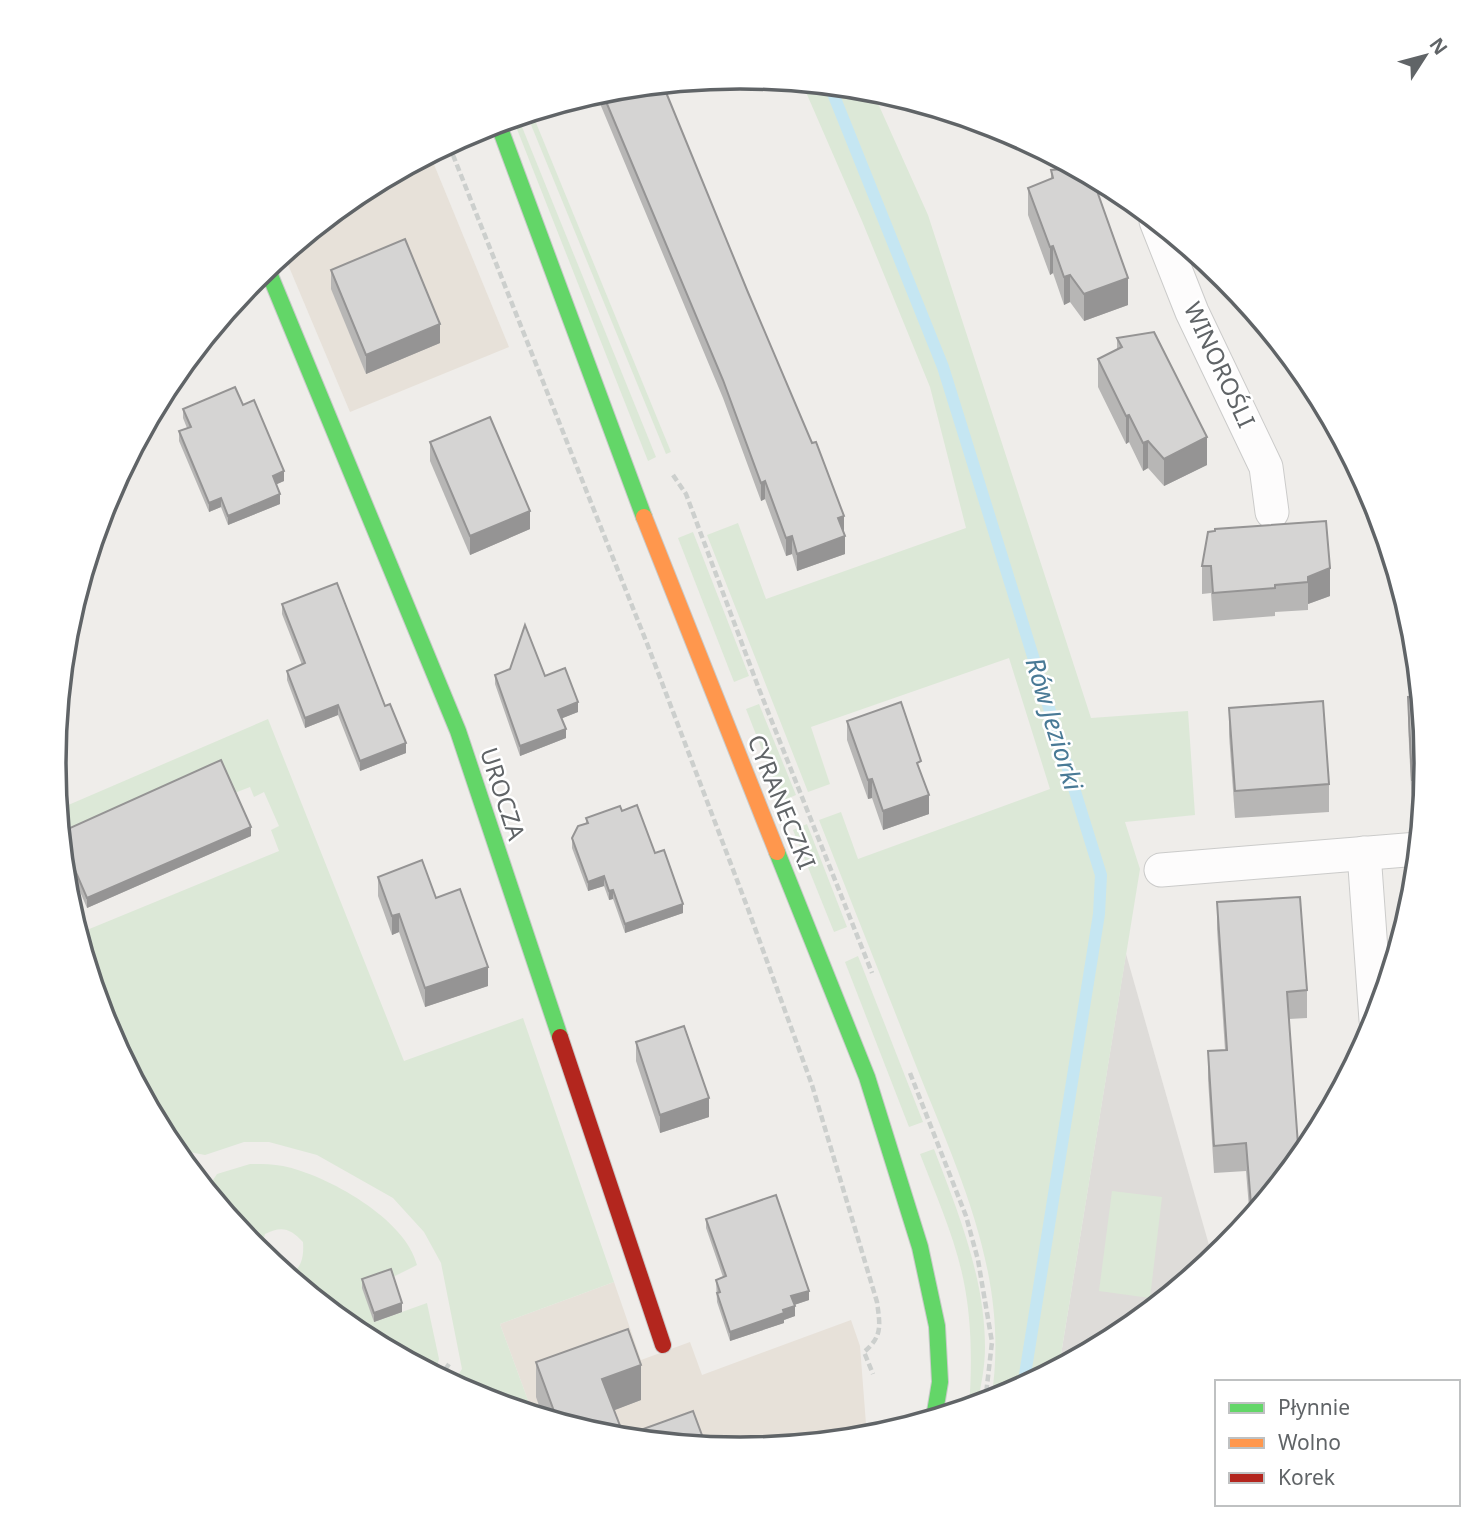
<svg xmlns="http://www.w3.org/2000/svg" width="1481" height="1527" viewBox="0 0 1481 1527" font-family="'Noto Sans',sans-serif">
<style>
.commercial{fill:#e7e1d9}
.education{fill:#dedcd9}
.green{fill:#dce8d7}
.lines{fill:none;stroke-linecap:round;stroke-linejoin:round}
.stream{stroke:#c5e6f2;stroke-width:12}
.street-casing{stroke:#cbcbca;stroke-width:35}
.fast-casing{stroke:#c9cac9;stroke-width:18}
.slow-casing{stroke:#c9cac9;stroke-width:18}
.jam-casing{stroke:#c9cac9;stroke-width:18}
.path{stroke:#cccfcd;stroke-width:4.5;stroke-dasharray:7 3.5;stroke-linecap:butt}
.street{stroke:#fdfcfc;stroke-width:33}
.fast{stroke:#63d668;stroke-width:16}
.slow{stroke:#ff974d;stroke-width:16}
.jam{stroke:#b3261e;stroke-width:16}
.wall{fill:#b7b6b5}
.shaded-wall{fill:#959494}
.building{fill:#d5d4d3;stroke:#959494;stroke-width:2}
.labels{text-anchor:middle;stroke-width:5;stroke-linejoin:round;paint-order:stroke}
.street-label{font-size:24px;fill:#606467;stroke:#fff}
.water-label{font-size:26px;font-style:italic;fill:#497a96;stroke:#fff}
.rim{fill:none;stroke:#606467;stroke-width:3.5}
</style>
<rect width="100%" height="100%" fill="#efedea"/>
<g class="commercial">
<path d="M433,162L509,347L350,412L284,255L360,193Z"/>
<path d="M614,1282L641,1360L690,1342L702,1375L851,1320L860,1346L867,1437L740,1450L606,1436L533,1414L500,1324Z"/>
</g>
<path class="education" d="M1126,954L1213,1259L1121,1334L1059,1367Z"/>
<g class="green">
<path d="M802,83L872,90L928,215L1091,718L1188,711L1195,815L1125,822L1140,869L1059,1367L1003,1398L991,1401C1011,1277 959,1175 915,1063C883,982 851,901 819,820L841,812L858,859L1050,789L1009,658L811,727L830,784L808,792L707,535L738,523L766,599L966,528L930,387L862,221Z"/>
<path d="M532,113L671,452L666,454L527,115Z"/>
<path d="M518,117L656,457L648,461L513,119Z"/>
<path d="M693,532L749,676L734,682L678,538Z"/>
<path d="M759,704L796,795L782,801L746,709Z"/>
<path d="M268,719L404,1061L523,1018L614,1282L500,1324L533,1414L478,1397L452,1384L462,1369L441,1263L424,1232L393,1198L317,1155L269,1142H244L205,1155L179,1150L166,1137L146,1100L90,972L80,937L82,932L279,851L271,830L279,826L264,792L254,797L250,787L232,794L62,841L59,809Z"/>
<path d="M807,824L847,927L834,932L793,830Z"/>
<path d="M858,956L923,1122L909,1127L845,962Z"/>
<path d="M934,1149C958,1212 985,1278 985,1347C985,1367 981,1386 977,1405L969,1408C972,1369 972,1327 965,1288C957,1242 937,1198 920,1154Z"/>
<path d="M250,1164C261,1164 272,1164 283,1166C327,1175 406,1219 417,1265L391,1278L374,1322L427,1303L439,1359L435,1374L359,1334L288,1276C302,1269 304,1256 303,1242C291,1229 282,1225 265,1234L260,1253L255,1248L207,1189L217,1174Z"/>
<path d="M1112,1191L1162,1197L1150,1298L1099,1291Z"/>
</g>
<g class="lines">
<path class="stream" d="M830,86L943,367L1101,875L1099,914L1023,1387"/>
<g class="street-casing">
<g id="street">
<path d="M1156,221L1192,312L1266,467L1272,512"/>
<path d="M1364,853L1376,1020"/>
<path d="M1161,870L1418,849"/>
</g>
</g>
<g class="fast-casing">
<g id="fast">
<path d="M498,123L644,517"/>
<path d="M267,268L458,731L560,1037"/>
<path d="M777,852L867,1077L920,1247L937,1326L940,1382L934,1418"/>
</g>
</g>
<g class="slow-casing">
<path id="slow" d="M644,517L777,852"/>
</g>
<g class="jam-casing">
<path id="jam" d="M560,1037L663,1345"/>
</g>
<g class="path">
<path d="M449,145L648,646L748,909L812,1085L877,1302C880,1325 883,1336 864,1352L873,1374"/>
<path d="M673,475L686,494L759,689L872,973"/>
<path d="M910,1073L966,1216L978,1260L992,1342L985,1403"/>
<path d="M440,1377L449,1364"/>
<path d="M733,1449L765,1439L826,1437L849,1439"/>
</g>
<use href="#street" class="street"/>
<use href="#fast" class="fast"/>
<use href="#slow" class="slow"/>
<use href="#jam" class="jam"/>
</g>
<g class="wall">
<path d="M607,90L844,534L845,554L797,571L792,554L786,556L765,499L761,501L723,398L596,94Z"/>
<path d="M996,127L1003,130L1033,145L1020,151L1004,133L999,135Z"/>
<path d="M1051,170L1128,305L1084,321L1070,302L1064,305L1053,273L1050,275L1028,215V188L1051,179Z"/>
<path d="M331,270L440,343L366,374L331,289Z"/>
<path d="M1236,291L1264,324L1252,326Z"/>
<path d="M1117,338L1207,465L1164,486L1148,468L1143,471L1129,442L1126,444L1098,387V359L1117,349Z"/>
<path d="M243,405L284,481L276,484L280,504L228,525L221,507L209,512L179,441V431L187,428L183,418V409Z"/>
<path d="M430,442L530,529L470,555L430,461Z"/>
<path d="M1326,521L1330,596L1308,604V610L1275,612V616L1213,621L1211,593L1202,594V566Z"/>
<path d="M282,604L385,706L406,753L360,771L338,715L305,728L287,680V671L302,665L282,614Z"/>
<path d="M495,675L545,676L578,712L562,718L566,738L520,756L495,684Z"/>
<path d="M1408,697L1427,764L1422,807H1412L1408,724Z"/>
<path d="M1229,708L1329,784V812L1235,818L1229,735Z"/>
<path d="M847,721L921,773L929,814L883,830L872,798L868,799L847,740Z"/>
<path d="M622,811L655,853L683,913L625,933L613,899L609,900L604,886L588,891L572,848V838L586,823V818Z"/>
<path d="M61,832L251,836L87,908L63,852Z"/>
<path d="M378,877L436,898L488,986L425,1007L399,932L392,935L378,896Z"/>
<path d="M1217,902L1307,990V1018L1289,1019L1299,1159L1250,1220L1246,1171L1214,1173L1208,1079V1051L1225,1050L1217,929Z"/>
<path d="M636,1042L709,1117L660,1133L636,1061Z"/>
<path d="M706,1219L809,1300L794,1305L795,1316L784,1320V1323L730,1341L717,1302L716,1280L723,1277L706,1228Z"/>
<path d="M362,1279L402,1312L374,1322L362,1288Z"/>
<path d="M536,1362L641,1400L614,1410L624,1436H606L543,1417L536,1397Z"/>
</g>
<g class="shaded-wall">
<path d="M999,128L1004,130V133L999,135Z"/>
<path d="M1020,138L1033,145L1020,151Z"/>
<path d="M1053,246V273L1050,275V247Z"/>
<path d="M1070,275V302L1064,305V277Z"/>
<path d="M1128,278V305L1084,321V294Z"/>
<path d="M440,324V343L366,374V355Z"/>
<path d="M1129,415V442L1126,444V416Z"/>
<path d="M1207,437V465L1164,486V459Z"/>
<path d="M1148,441V468L1143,471V443Z"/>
<path d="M284,471V481L273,486V476Z"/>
<path d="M765,481V499L761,501V483Z"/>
<path d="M280,494V504L228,525V516Z"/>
<path d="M221,498V507L209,512V503Z"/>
<path d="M530,511V529L470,555V536Z"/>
<path d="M844,516V534L838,518Z"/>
<path d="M792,536V554L786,556V538Z"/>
<path d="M845,536V554L797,571V554Z"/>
<path d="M1330,568V596L1308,604V577Z"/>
<path d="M578,702V712L558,720V710Z"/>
<path d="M338,705V715L305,728V718Z"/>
<path d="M566,729V738L520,756V746Z"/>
<path d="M406,743V753L360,771V761Z"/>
<path d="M872,779V798L868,799V780Z"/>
<path d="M929,795V814L883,830V811Z"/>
<path d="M251,827V836L87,908V898Z"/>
<path d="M604,876V886L588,891V882Z"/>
<path d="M613,890V899L609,900V891Z"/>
<path d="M683,904V913L625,933V924Z"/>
<path d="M399,914V932L392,935V916Z"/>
<path d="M488,967V986L425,1007V988Z"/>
<path d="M709,1098V1117L660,1133V1115Z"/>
<path d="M809,1291V1300L791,1306V1296Z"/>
<path d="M402,1303V1312L374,1322V1313Z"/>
<path d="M795,1306V1316L784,1320V1323L730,1341V1332Z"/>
<path d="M641,1365V1400L602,1415V1379Z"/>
</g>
<g class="building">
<path d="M663,85L747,290L812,443L816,442L844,516L838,518L845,536L797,554L792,536L786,538L765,481L761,483L723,380L602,92Z"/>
<path d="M1075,168L1092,177L1128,278L1084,294L1070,275L1064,277L1053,246L1050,247L1028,188L1053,178L1051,170Z"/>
<path d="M405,239L440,324L366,355L331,270Z"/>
<path d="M1154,332L1207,437L1164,459L1148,441L1143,443L1129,415L1126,416L1098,359L1122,347L1117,338Z"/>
<path d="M235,387L243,405L254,400L284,471L273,476L280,494L228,516L221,498L209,503L179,431L191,427L183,409Z"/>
<path d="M490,417L530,511L470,536L430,442Z"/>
<path d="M1326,521L1330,568L1308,577V582L1275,585V588L1213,593L1211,566H1202L1208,532L1215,531V529Z"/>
<path d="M337,583L385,706L390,704L406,743L360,761L338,705L305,718L287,671L305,663L282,604Z"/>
<path d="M525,625L545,676L565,668L578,702L558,710L566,729L520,746L495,675L510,669Z"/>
<path d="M1420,696L1427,764L1425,779L1412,780L1408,697Z"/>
<path d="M1323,701L1329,784L1235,791L1229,708Z"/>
<path d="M901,702L921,761L917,763L929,795L883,811L872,779L868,780L847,721Z"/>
<path d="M221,760L251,827L87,898L62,840L61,832Z"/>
<path d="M637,805L655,853L664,850L683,904L625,924L613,890L609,891L604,876L588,882L572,838L578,826L588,823L586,818L620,806L622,811Z"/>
<path d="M422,860L436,898L460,889L488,967L425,988L399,914L392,916L378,877Z"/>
<path d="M1300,897L1307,990L1287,992L1299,1159L1252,1217L1246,1143L1214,1146L1208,1051L1227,1050L1217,902Z"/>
<path d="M684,1026L709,1098L660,1115L636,1042Z"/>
<path d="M776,1195L809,1291L791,1296L795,1306L783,1310L784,1313L730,1332L717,1293L720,1292L716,1280L726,1276L706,1219Z"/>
<path d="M391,1269L402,1303L374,1313L362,1279Z"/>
<path d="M628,1329L641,1365L602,1379L624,1436L693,1411L706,1446L606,1436L558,1422L536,1362Z"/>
</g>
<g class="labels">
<g class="street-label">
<text transform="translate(1219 365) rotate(65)" y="8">WINOROŚLI</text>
<text transform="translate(502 794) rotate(72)" y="8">UROCZA</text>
<text transform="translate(781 802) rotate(68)" y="8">CYRANECZKI</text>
</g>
<g class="water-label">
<text transform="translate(1054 724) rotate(73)" y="9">Rów Jeziorki</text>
</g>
</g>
<path d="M0 0H1481V1527H0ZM66 763a674 674 0 1 1 1348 0a674 674 0 1 1-1348 0Z" fill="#fff" fill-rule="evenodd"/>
<path class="rim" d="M66 763a674 674 0 1 1 1348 0a674 674 0 1 1-1348 0Z"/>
<rect x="1215" y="1380" width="245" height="126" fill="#ffffff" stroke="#bfc1c2" stroke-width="2"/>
<rect x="1229" y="1403" width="35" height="10" fill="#63d668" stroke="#bfc1c2" stroke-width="2"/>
<text x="1278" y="1415" font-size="21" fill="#606467">Płynnie</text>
<rect x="1229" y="1438" width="35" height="10" fill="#ff974d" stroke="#bfc1c2" stroke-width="2"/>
<text x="1278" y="1450" font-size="21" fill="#606467">Wolno</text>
<rect x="1229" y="1473" width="35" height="10" fill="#b3261e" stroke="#bfc1c2" stroke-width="2"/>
<text x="1278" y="1485" font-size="21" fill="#606467">Korek</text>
<g transform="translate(1425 56) rotate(54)" stroke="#ffffff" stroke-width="5" paint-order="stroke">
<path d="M0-5L12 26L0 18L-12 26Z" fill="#606467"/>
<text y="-10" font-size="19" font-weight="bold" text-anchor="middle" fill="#606467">N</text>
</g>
</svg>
